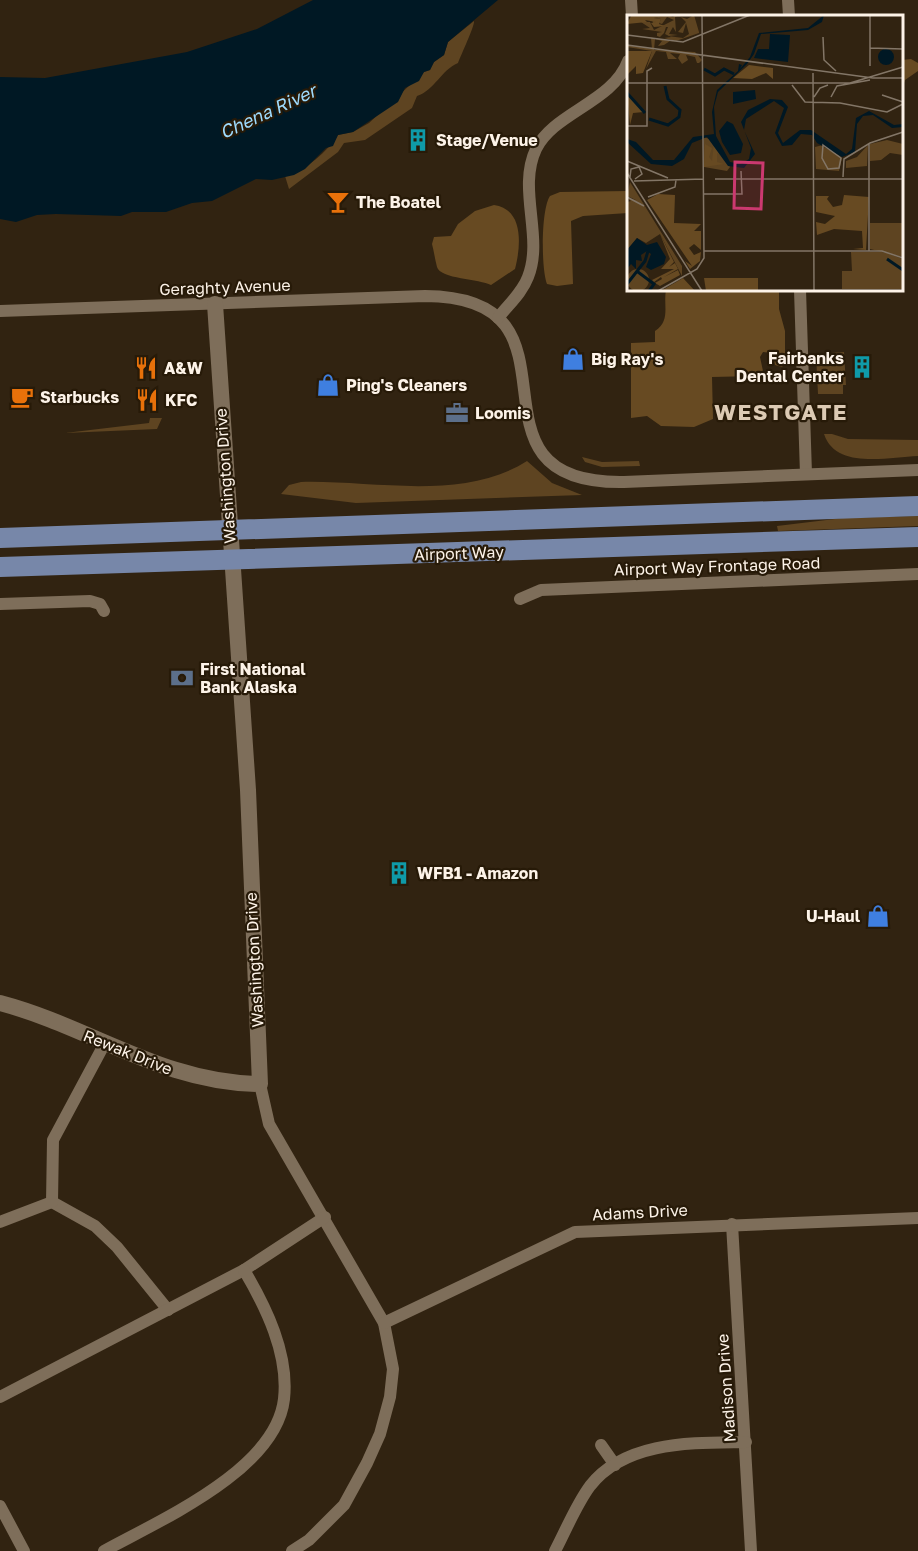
<svg xmlns="http://www.w3.org/2000/svg" width="918" height="1551" viewBox="0 0 918 1551" font-family="'Golos Text',sans-serif">
<style>
.green{fill:#5e4421}
.forest{fill:#674a22}
.water{fill:#001824}
.lines{fill:none;stroke-linecap:round;stroke-linejoin:round}
.street{stroke:#7e6e5a;stroke-width:12}
.secondary{stroke:#7e6e5a;stroke-width:16}
.primary{stroke:#7787a9;stroke-width:20}
.labels{text-anchor:middle;stroke-width:4.5;stroke-linejoin:round;paint-order:stroke}
.poi-label{font-size:16px;font-weight:bold;fill:#fdf3e8;stroke:#271a08;text-anchor:start}
.street-label{font-size:16px;fill:#fdf3e8;stroke:#271a08}
.water-label{font-size:18px;font-style:italic;fill:#9edbfe;stroke:#271a08}
.district-label{font-size:22px;font-weight:bold;letter-spacing:1.5px;fill:#dccab4;stroke:#271a08}
.inset-river{fill:none;stroke:#001824;stroke-width:3}
.inset-road{fill:none;stroke:#837667;stroke-width:1.5}
.view{fill:#cb3970;fill-opacity:0.15;stroke:#cb3970;stroke-width:3}
.inset-edge{fill:none;stroke:#fdf3e8;stroke-width:3}
</style>
<rect width="100%" height="100%" fill="#312311"/>
<g class="green">
<path d="M474,21C475,25 461,55 458,63C441,70 435,90 417,96L412,108L365,140L344,143L338,152L289,189L285,176C302,174 331,148 338,135L353,132L369,123L424,72L430,70L434,62L444,55L448,42Z"/>
<path d="M844,352L846,385H843V394H818L816,354Z"/>
<path d="M150,418H162L157,429L65,433L149,423Z"/>
<path d="M824,434H832L848,439L918,440V456C888,457 836,470 824,434Z"/>
<path d="M582,457L602,462L639,461L640,466L602,467L585,462Z"/>
<path d="M527,461L552,483L582,495L356,503L281,494L289,485L301,482C372,480 463,502 527,461Z"/>
<path d="M918,516V526L778,531L777,526L843,518Z"/>
</g>
<g class="forest">
<path d="M911,59L918,63V71L905,80L902,89V60Z"/>
<path d="M628,191V213L583,216L571,221L573,284L557,286L547,284C541,269 541,209 550,196L560,192Z"/>
<path d="M494,205C524,209 521,246 515,269L491,285C480,279 440,279 437,267C435,259 434,252 432,244L434,237L451,236L458,224L475,211Z"/>
<path d="M666,290H776L779,292V309L785,331V363L782,367L775,365L772,353L763,352L760,357L763,371L757,379L756,376L712,377L713,419L694,427L661,426L647,416L631,418V343L655,342V331C671,321 663,305 666,290Z"/>
</g>
<path class="water" d="M313,0H498L448,42L444,55L434,62L430,70L424,72L419,81L405,88L398,102L353,132L338,135L333,146L326,148L305,169L294,175L272,180L256,179L212,201L192,203L166,212H132L121,216L56,214L37,215L16,222L0,219V77L45,78L187,52L257,29Z"/>
<g class="lines">
<g class="street">
<path d="M631,0L632,16"/>
<path d="M788,0L789,16"/>
<path d="M800,290L806,474"/>
<path d="M0,311L425,296C601,297 447,485 624,482L918,470"/>
<path d="M498,318C508,305 522,293 528,277C544,237 517,189 536,149C553,113 613,102 628,61"/>
<path d="M520,599L541,590L918,574"/>
<path d="M0,604L90,601L100,604L104,611"/>
<path d="M260,1084L269,1124L384,1323L393,1369L390,1397L380,1434L367,1463L344,1505L309,1540L292,1551"/>
<path d="M52,1202L95,1226L117,1247L168,1310"/>
<path d="M0,1222L52,1202L53,1140L105,1043"/>
<path d="M732,1224L751,1551"/>
<path d="M384,1323L575,1232L918,1218"/>
<path d="M0,1397L244,1270L325,1217"/>
<path d="M601,1445L615,1465"/>
<path d="M0,1506L24,1551"/>
<path d="M104,1551C160,1520 276,1470 284,1399C289,1354 266,1307 244,1270"/>
<path d="M555,1551C566,1530 576,1505 590,1486C626,1440 695,1443 746,1442"/>
</g>
<path class="secondary" d="M0,1003C91,1027 162,1083 260,1084L248,790L215,304"/>
<g class="primary">
<path d="M0,538L918,506"/>
<path d="M0,567L918,537"/>
</g>
</g>
<defs>
<g id="building-bare" transform="scale(1.8)"><path d="M-4-6H4V6H1V3H-1V6H-4ZM-2.5-4.3h1.7v1.8h-1.7ZM.8-4.3h1.7v1.8H.8ZM-2.5-1h1.7V.8h-1.7ZM.8-1h1.7V.8H.8Z" fill="#0f9aa8" stroke="#271a08" stroke-width="2.5" paint-order="stroke"/></g>
<g id="bar-bare" transform="scale(1.8)"><path d="M-6-5H6L.8 .8V4.5H3.5V6h-7V4.5H-.8V.8Z" fill="#e8710a" stroke="#271a08" stroke-width="2.5" paint-order="stroke"/></g>
<g id="shop-bare" transform="scale(1.8)"><path d="M-5-2.5h2.3a2.7 3.5 0 0 1 5.4 0H5L5.5 6h-11ZM-1.5-2.5h3a1.5 2.3 0 0 0-3 0Z" fill="#3f7fe0" stroke="#271a08" stroke-width="2.5" paint-order="stroke"/></g>
<g id="restaurant-bare" transform="scale(1.8)"><path d="M-5-6h1v4h1v-4h1v4h1v-4h1v5L-1.5 .5V6h-2V.5L-5-1ZM5-6V6H3V1.5H1.5Q1.5-4 5-6Z" fill="#e8710a" stroke="#271a08" stroke-width="2.5" paint-order="stroke"/></g>
<g id="cafe-bare" transform="scale(1.8)"><path d="M-5.5-4.5H6V0H3Q3 3.5 0 3.5H-2.5Q-5.5 3.5-5.5 0ZM3-3.2v2h1.7v-2ZM-6 4.5H4V6H-6Z" fill="#e8710a" stroke="#271a08" stroke-width="2.5" paint-order="stroke"/></g>
<g id="office-bare" transform="scale(1.8)"><path d="M-6-3h4V-5.5h4V-3h4V5H-6ZM-1-4.5V-3h2v-1.5ZM-6 0V1H6V0Z" fill="#5c6f8a" stroke="#271a08" stroke-width="2.5" paint-order="stroke"/></g>
<g id="bank-bare" transform="scale(1.8)"><path d="M-6-4H6V4H-6ZM0-2.3a2.3 2.3 0 1 0 0 4.6a2.3 2.3 0 1 0 0-4.6Z" fill="#5c6f8a" stroke="#271a08" stroke-width="2.5" paint-order="stroke"/></g>
</defs>
<g fill-rule="evenodd">
<use href="#building-bare" x="418" y="140"/>
<use href="#bar-bare" x="338" y="202"/>
<use href="#shop-bare" x="573" y="359"/>
<use href="#building-bare" x="862" y="367"/>
<use href="#restaurant-bare" x="146" y="368"/>
<use href="#shop-bare" x="328" y="385"/>
<use href="#cafe-bare" x="22" y="397"/>
<use href="#restaurant-bare" x="147" y="400"/>
<use href="#office-bare" x="457" y="413"/>
<use href="#bank-bare" x="182" y="678"/>
<use href="#building-bare" x="399" y="873"/>
<use href="#shop-bare" x="878" y="916"/>
</g>
<g class="labels">
<g class="poi-label">
<text x="436" y="146">Stage/Venue</text>
<text x="356" y="208">The Boatel</text>
<text x="844" y="364" text-anchor="end">Fairbanks<tspan x="844" dy="18">Dental Center</tspan></text>
<text x="591" y="365">Big Ray's</text>
<text x="164" y="374">A&amp;W</text>
<text x="346" y="391">Ping's Cleaners</text>
<text x="40" y="403">Starbucks</text>
<text x="165" y="406">KFC</text>
<text x="475" y="419">Loomis</text>
<text x="200" y="675">First National<tspan x="200" dy="18">Bank Alaska</tspan></text>
<text x="417" y="879">WFB1 - Amazon</text>
<text x="860" y="922" text-anchor="end">U-Haul</text>
</g>
<g class="street-label">
<text transform="translate(225 287) rotate(-2)" y="6">Geraghty Avenue</text>
<text transform="translate(225 476) rotate(-94)" y="6">Washington Drive</text>
<text transform="translate(459 553) rotate(-2)" y="6">Airport Way</text>
<text transform="translate(717 566) rotate(-2)" y="6">Airport Way Frontage Road</text>
<text transform="translate(254 960) rotate(-93)" y="6">Washington Drive</text>
<text transform="translate(128 1052) rotate(22)" y="6">Rewak Drive</text>
<text transform="translate(640 1212) rotate(-3)" y="6">Adams Drive</text>
<text transform="translate(726 1388) rotate(-94)" y="6">Madison Drive</text>
</g>
<g class="water-label">
<text transform="translate(268 112) rotate(-25)" y="6">Chena River</text>
</g>
<g class="district-label">
<text x="781" y="420">WESTGATE</text>
</g>
</g>
<g transform="translate(627 15)">
<rect width="276" height="276" fill="#312311"/>
<path d="M48,0L60,4L67,0L72,17L73,0L72,18L49,26L37,23L44,22L38,19L41,12H39L37,18L33,22L30,21V18L35,17L15,14L23,13L14,7H23L27,15L47,5L40,2L35,9L32,8L34,4L27,3L36,1H25L30,8L27,11L24,1H43L46,2ZM53,1L59,7L51,17L56,18L59,8L62,19L56,23L41,21L51,20L42,19L46,12L49,17L48,2ZM21,22L56,28L43,26L37,30L31,31L35,26L28,24L27,35L68,37L75,45L72,48H70L68,42L59,40L61,45L55,49L51,43L53,39L43,38L50,44H41L39,37L29,36L19,54L25,36L0,32V30L25,34L24,23ZM77,122L85,125L94,137L103,152L100,156L77,152ZM260,125L276,129V140L263,138L254,145L243,146V129ZM196,130L215,143L212,156L189,154L188,132ZM241,130L240,151L219,153V146L230,142ZM3,167L55,251V261L33,219L19,228L10,223L0,235V187L4,186L0,183L9,185L0,181ZM243,208H276V242L243,234ZM224,237H257L276,244V274H215V256H225ZM0 265a11 11 0 1 1 22 0a11 11 0 1 1-22 0Z" fill="#5e4421" fill-rule="evenodd"/>
<path d="M4,1H37L27,3L34,4L32,9L38,11L27,12L24,8L29,7L18,5L20,7L0,9ZM0,36H25L16,58L9,59V51L0,60ZM122,50L146,53V64L139,58L125,64L106,63ZM0,78L17,97L6,98L3,110ZM87,128L97,143L90,138V147L97,149L77,152L78,129L85,133L82,142L85,146ZM31,179L48,180L47,208L74,209L67,216H74V235L67,229L62,233L67,240L74,237L73,246L63,254L58,246L65,251L20,185ZM217,180L242,182L239,235L226,234L236,233L235,216L207,214L190,220L189,207L198,209L208,201L189,197V181H202L200,184L206,192L215,190ZM33,219L47,247L42,252L48,248L51,254L37,262L51,255L53,260L33,271L28,268L35,264L34,262L27,267L25,265L47,254H34L43,244ZM56,263L68,276H34ZM77,263H131V276H79Z" fill="#674a22"/>
<path d="M197,0L195,7L181,15L134,19L127,39L120,49L91,77L87,92L89,121L103,147L114,149L122,144L124,133L114,107L121,95L143,84L155,85L161,92L151,118L156,128L173,115H184L219,139L225,134L229,103L242,96L267,110L276,109V112L265,113L246,100L236,101L230,109L228,137L215,142L190,128L185,120L174,119L165,130L155,131L148,118L157,93L147,86L119,104L117,115L128,139L117,153L101,151L80,122L65,128L57,144L45,151L24,149L0,127V124L9,127L26,145H47L66,122L87,119L85,97L90,75L111,56L112,49L115,50L113,54L123,42L132,18L181,13ZM143,19L163,20L161,47L127,43L131,34H142ZM251 42a8 8 0 1 1 16 0a8 8 0 1 1-16 0ZM128,75L129,84L106,89V77ZM100,106L106,109L116,129L114,138L103,140L95,127L92,116ZM10,223L20,230L30,227L39,242L37,249L24,255L19,252L24,239L20,236L14,240L15,246L9,245V254L4,249L0,254V235Z" fill="#001824"/>
<path class="inset-river" d="M77,54L88,60L97,54L107,59M0,78L18,98M22,104L41,110L52,102L53,95L41,84L38,71M260,244L276,255M11,257L27,269L22,276M0,269L18,246L21,236"/>
<path class="inset-road" d="M243,0V51M0,20L56,27L123,0M196,22L197,45L209,56M0,30L246,63H276M243,33L276,34M186,58L187,276M0,68H223L276,52M165,70L178,87L213,88L260,97L276,89M255,80L276,87M187,82L193,73L201,70M204,82L210,71L243,65M0,111H20V56L25,53M242,128V236M196,130L214,143L212,153L201,154L195,143ZM0,146L41,163M0,158L75,276M3,162L4,154L12,152L15,159L8,164M216,162L217,144L243,128L276,117M88,164H276M7,166L77,164M76,179H115L114,156M0,182L17,191M21,182L48,172L49,165M77,236H210M210,236H255L276,243M31,276L70,254L77,243L75,0"/>
<path class="view" d="M108,147L136,148L134,194L107,193Z"/>
<rect width="276" height="276" class="inset-edge"/>
</g>
</svg>
